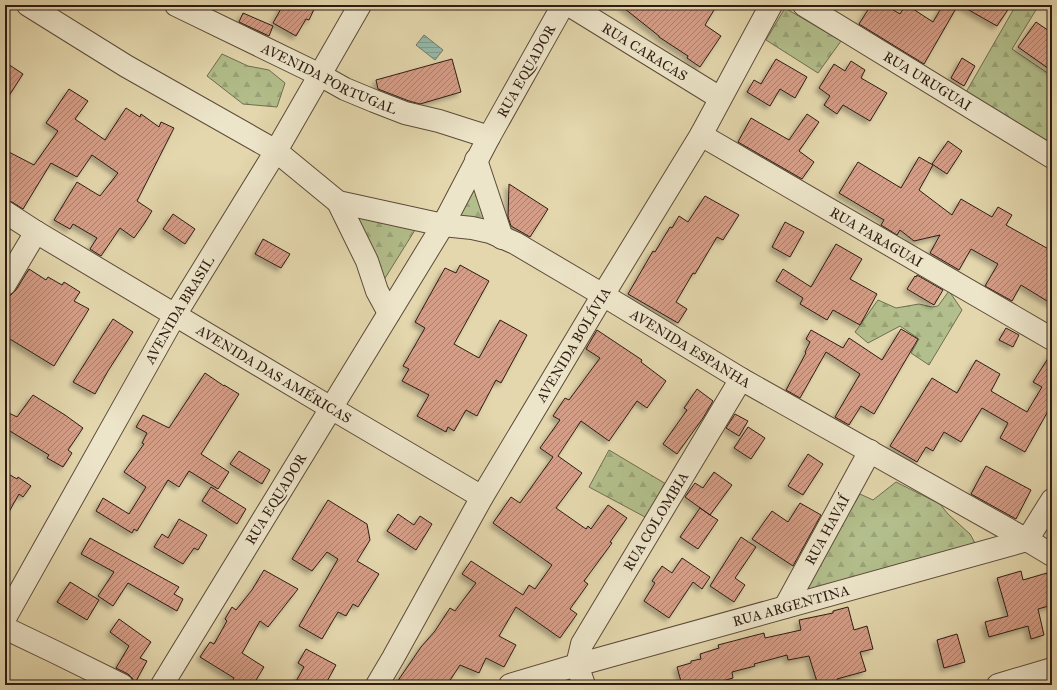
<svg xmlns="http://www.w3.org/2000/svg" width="1057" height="690" viewBox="0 0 1057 690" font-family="'IM FELL Great Primer',serif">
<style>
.forest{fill:url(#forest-firs);stroke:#706d50}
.water{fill:url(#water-rules);stroke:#6c7b6e}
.building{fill:url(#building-hatch);stroke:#2e1c14;filter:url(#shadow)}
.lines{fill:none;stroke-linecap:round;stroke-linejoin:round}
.minor-casing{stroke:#5c4b3a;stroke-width:24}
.minor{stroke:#ede5ca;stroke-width:22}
.labels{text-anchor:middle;stroke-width:3.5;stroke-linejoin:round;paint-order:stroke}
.street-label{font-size:14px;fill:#2e1c14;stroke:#ede5ca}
</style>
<defs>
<pattern id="forest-firs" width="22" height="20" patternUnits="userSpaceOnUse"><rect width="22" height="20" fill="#b2be8b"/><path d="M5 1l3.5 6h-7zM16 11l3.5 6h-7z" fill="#99a377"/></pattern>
<pattern id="water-rules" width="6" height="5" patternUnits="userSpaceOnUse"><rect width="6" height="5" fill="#95baaa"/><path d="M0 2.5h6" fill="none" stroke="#819f91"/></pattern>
<pattern id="building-hatch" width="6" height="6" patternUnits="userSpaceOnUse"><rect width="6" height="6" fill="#d49d87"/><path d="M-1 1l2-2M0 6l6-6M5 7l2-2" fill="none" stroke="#ac7f6d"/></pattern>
<filter id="shadow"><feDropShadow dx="-3.5" dy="3.5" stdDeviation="2" flood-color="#0004"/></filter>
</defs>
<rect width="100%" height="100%" fill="#e4d7ad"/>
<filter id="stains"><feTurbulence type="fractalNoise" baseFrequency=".005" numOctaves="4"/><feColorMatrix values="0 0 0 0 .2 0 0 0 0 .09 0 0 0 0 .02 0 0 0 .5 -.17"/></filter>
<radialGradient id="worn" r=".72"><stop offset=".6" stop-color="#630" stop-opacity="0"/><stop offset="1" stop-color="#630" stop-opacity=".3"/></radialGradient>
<g class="forest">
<path d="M1016,5H1039L1012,49L1052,76V151L965,94Z"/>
<path d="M785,8L841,41L818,73L766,40Z"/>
<path d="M222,54L248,66L269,70L285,83L277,107L243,104L207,76Z"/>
<path d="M475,173L489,222L451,220Z"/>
<path d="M348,209L415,230L382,283Z"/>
<path d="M949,291L962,310L929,365L911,353L919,339L900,326L868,343L855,332L878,300L896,308L919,304L932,307L938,306Z"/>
<path d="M609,450L666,484L645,517L589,487Z"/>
<path d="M896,482L940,504L948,514L970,534L975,543L800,592L860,494L873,500Z"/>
</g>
<path class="water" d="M424,35L443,50L435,60L416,45Z"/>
<g class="building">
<path d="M278,5H316L309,20L306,19L296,36L273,23L282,7Z"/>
<path d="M620,5H717L705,25L721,36L700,67L687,58L688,56L659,37V36Z"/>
<path d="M871,5H885L900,14L906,5H907L933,22L943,5H958L924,64L859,24Z"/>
<path d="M960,5H1011L997,26Z"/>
<path d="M243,13L273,26L269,36L239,22Z"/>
<path d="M1036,22L1052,33V71L1018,47Z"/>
<path d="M962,58L975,66L964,86L951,78Z"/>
<path d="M452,59L461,92L420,104L409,101L378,89L376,80Z"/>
<path d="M776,59L807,77L795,98L780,89L770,106L747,92L754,80L761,84Z"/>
<path d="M851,61L865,70L861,78L887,93L870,121L843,105L837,114L824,105L830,96L819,88L834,64L845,71Z"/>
<path d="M5,62L23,74L5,102Z"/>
<path d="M69,89L88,101L75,119L105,140L126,108L140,117L141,114L159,127L161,122L174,128L137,201L152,211L144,224L134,238L120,228L101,256L90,249L97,238L73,224L70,229L54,220L77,182L100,196L118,173L92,155L77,177L51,163L23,209L12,202L5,200V150L34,165L58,131L46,123Z"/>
<path d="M807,114L819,122L799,151L814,162L802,179L738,142L751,118L789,140Z"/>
<path d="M948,141L962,151L947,174L932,164Z"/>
<path d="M919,157L933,165L919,190L952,215L961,199L992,217L998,207L1012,215L1006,225L1052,251V304L1021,285L1012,301L985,286L998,264L971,249L959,270L930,253L940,235L914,241L900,230L897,235L881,225L884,220L839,193L858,162L901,188Z"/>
<path d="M509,184L548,209L530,237L511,226L508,217Z"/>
<path d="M705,196L739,215L723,240L717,237L695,274L693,273L676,302L687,309L678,323L628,294L653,251L655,252L670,227L672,228L679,216L688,222Z"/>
<path d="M173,214L195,229L185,244L163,229Z"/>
<path d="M785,222L804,232L790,257L772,247Z"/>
<path d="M263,239L290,254L281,268L255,254Z"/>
<path d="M836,244L862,259L850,279L877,294L860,325L833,310L827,320L800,304L803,298L776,281L783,269L811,287Z"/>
<path d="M460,265L489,281L454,344L479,358L500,320L527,335L501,383L496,380L477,416L466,410L454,431L448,427L446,432L417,416L429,395L402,381L409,369L403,366L425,328L415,322L445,268L456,273Z"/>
<path d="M29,269L46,280L48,277L62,285L64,282L80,292L74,301L89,309L54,366L5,336V300L7,296L11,295L16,290Z"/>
<path d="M917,275L943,290L934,305L907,289L915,276L916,277Z"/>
<path d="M113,319L133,332L108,371L95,394L73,382Z"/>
<path d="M1006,328L1019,335L1013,347L999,340Z"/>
<path d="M901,329L918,339L874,414L861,406L849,425L835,417L860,374L826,352L800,398L786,390L806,353L805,352L810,342L806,339L811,330L843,348L849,338L882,360Z"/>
<path d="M597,330L642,360L641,362L666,381L647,408L637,401L609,441L581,421L558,456L582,473L556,508L586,529L588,526L591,529L608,505L627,518L610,542L612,543L584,581L588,584L570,609L577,614L560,638L516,607L499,636L516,645L504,667L486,658L479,673L460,665L447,685H395L421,647L435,631L450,608L455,611L476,583L462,574L471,561L523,595L529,585L535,589L552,565L493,523L511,497L520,503L553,457L540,448L560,420L553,416L565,398L569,400L600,358L586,349Z"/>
<path d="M1052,352V404L1025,452L1000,438L1008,423L982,408L961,442L944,432L933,451L926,447L917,462L890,446L932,378L957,393L976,360L1000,374L991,391L1027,412L1042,387L1033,382Z"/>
<path d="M205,373L224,386V385L239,394L201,454L229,472L218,489L189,471L179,487L168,480L137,531L134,529L132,533L96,511L103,498L129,514L146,487L124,472L144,444L142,443L147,433L136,427L143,415L169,428Z"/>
<path d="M697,389L713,401L703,418L677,454L663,444L687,410L684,408Z"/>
<path d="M33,395L65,415L83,428L68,450L72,453L63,467L47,458L49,455L5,428V411L17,417Z"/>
<path d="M735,414L748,421L739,436L726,428Z"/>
<path d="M748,427L765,438L751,459L734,448Z"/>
<path d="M239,451L270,470L262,484L230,464Z"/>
<path d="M808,454L823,464L803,495L788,486Z"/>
<path d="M986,466L1031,490L1016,519L971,494Z"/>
<path d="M5,472L17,479L18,477L31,486L23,497L19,494L5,519Z"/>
<path d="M714,472L732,485L710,515L718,520L698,549L680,537L700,508L710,515L685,497L695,483L703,488Z"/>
<path d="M211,487L246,509L237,524L202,501Z"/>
<path d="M328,500L367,524L370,540L357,561L379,574L358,607L353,604L346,616L338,612L322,639L299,626L338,559L327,552L312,571L292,559Z"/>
<path d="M800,503L821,515L793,566L752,539L772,511L788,522Z"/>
<path d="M398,514L414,525L420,516L432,524L416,550L387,531Z"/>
<path d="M179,519L207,535L198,550L194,548L183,564L154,547L162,534L168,538Z"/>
<path d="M741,537L756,547L735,578L745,585L734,602L710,586Z"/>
<path d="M90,538L179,587L174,594L183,599L177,611L128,583L113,606L98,596L114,572L81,554Z"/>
<path d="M682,558L710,577L702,589L693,582L669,618L644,601L655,583L652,581L662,566L672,573Z"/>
<path d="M264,570L298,589L268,627L260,621L242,653L264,667L253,685H230L234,678L200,657L210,642L214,644L227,621L225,619L232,607L236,610L252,590Z"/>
<path d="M1021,571L1023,580L1047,573L1052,591V605L1038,609L1044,635L1031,639L1028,626L989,637L985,622L1008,616L997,578Z"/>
<path d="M70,582L99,600L87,620L57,602Z"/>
<path d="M848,607L854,630L867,626L873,649L860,652L866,671L837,679L839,685H818L809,656L788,660L787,655L754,664L755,666L732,672L733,678L709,685H682L677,667L691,663V661L701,659L700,654L719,648L718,645L764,633L765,638L801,630L799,620L833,613V611Z"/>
<path d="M119,619L151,642L140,658L147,661L135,683L132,678L128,674L116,668L129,646L110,632Z"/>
<path d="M957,634L965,662L944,668L937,640Z"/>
<path d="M306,649L336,665L325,685H294L304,667L298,663Z"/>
</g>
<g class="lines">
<g class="minor-casing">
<g id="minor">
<path d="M28,5L126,66L276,151L338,202L367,261L377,291L389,313"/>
<path id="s1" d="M176,5L320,75L345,89L374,101L405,113L439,121L489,137"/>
<path id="s2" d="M569,5L720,98"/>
<path id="s3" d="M804,5L1052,157"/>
<path id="s4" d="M701,135L1052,339"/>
<path d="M476,160L502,238"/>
<path id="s5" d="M338,202L443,225L472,228L490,232L515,243L603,295L741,379L1027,540L1052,555"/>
<path id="s6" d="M5,212L36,232L331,408L482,497"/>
<path d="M5,284L36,232"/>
<path id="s7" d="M785,607L870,451"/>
<path id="s8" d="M5,618L175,315L276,151L360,5"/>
<path d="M5,628L55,652L122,685"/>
<path id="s9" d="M162,685L443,225L489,137L563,5"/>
<path id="s10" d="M377,685L393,658L482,497L603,295L701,135L771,5"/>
<path id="s11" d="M510,685L577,665L1027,540L1052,500"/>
<path id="s12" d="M584,685L577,665L582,644L741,379"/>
<path d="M998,685L1052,669"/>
</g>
</g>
<use href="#minor" class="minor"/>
</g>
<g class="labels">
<g class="street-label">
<text dy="5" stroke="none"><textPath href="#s2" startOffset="89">RUA CARACAS</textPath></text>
<text dy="5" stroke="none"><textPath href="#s9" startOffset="714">RUA EQUADOR</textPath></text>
<text dy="5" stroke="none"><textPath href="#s1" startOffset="170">AVENIDA PORTUGAL</textPath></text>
<text dy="5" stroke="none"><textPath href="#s3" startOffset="145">RUA URUGUAI</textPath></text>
<text dy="5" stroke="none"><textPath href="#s4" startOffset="203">RUA PARAGUAI</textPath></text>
<text dy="5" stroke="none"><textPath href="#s8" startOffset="354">AVENIDA BRASIL</textPath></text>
<text dy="5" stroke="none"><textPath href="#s10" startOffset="393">AVENIDA BOLÍVIA</textPath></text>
<text dy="5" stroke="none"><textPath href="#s5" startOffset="387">AVENIDA ESPANHA</textPath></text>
<text dy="5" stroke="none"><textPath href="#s6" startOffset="314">AVENIDA DAS AMÉRICAS</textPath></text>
<text dy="5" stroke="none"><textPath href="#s9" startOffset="218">RUA EQUADOR</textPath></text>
<text dy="5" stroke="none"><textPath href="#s12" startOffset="186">RUA COLOMBIA</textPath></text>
<text dy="5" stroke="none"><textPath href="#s7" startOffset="88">RUA HAVAÍ</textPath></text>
<text dy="5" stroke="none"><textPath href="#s11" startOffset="292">RUA ARGENTINA</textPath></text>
</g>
</g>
<rect width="1057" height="690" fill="none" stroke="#e4d7ad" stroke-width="20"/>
<rect x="6" y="6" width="1045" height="678" fill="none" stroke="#2e1c14" stroke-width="2"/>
<rect x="10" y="10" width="1037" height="670" fill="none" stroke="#2e1c14"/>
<rect width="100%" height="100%" filter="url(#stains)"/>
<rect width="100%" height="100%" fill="url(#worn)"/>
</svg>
